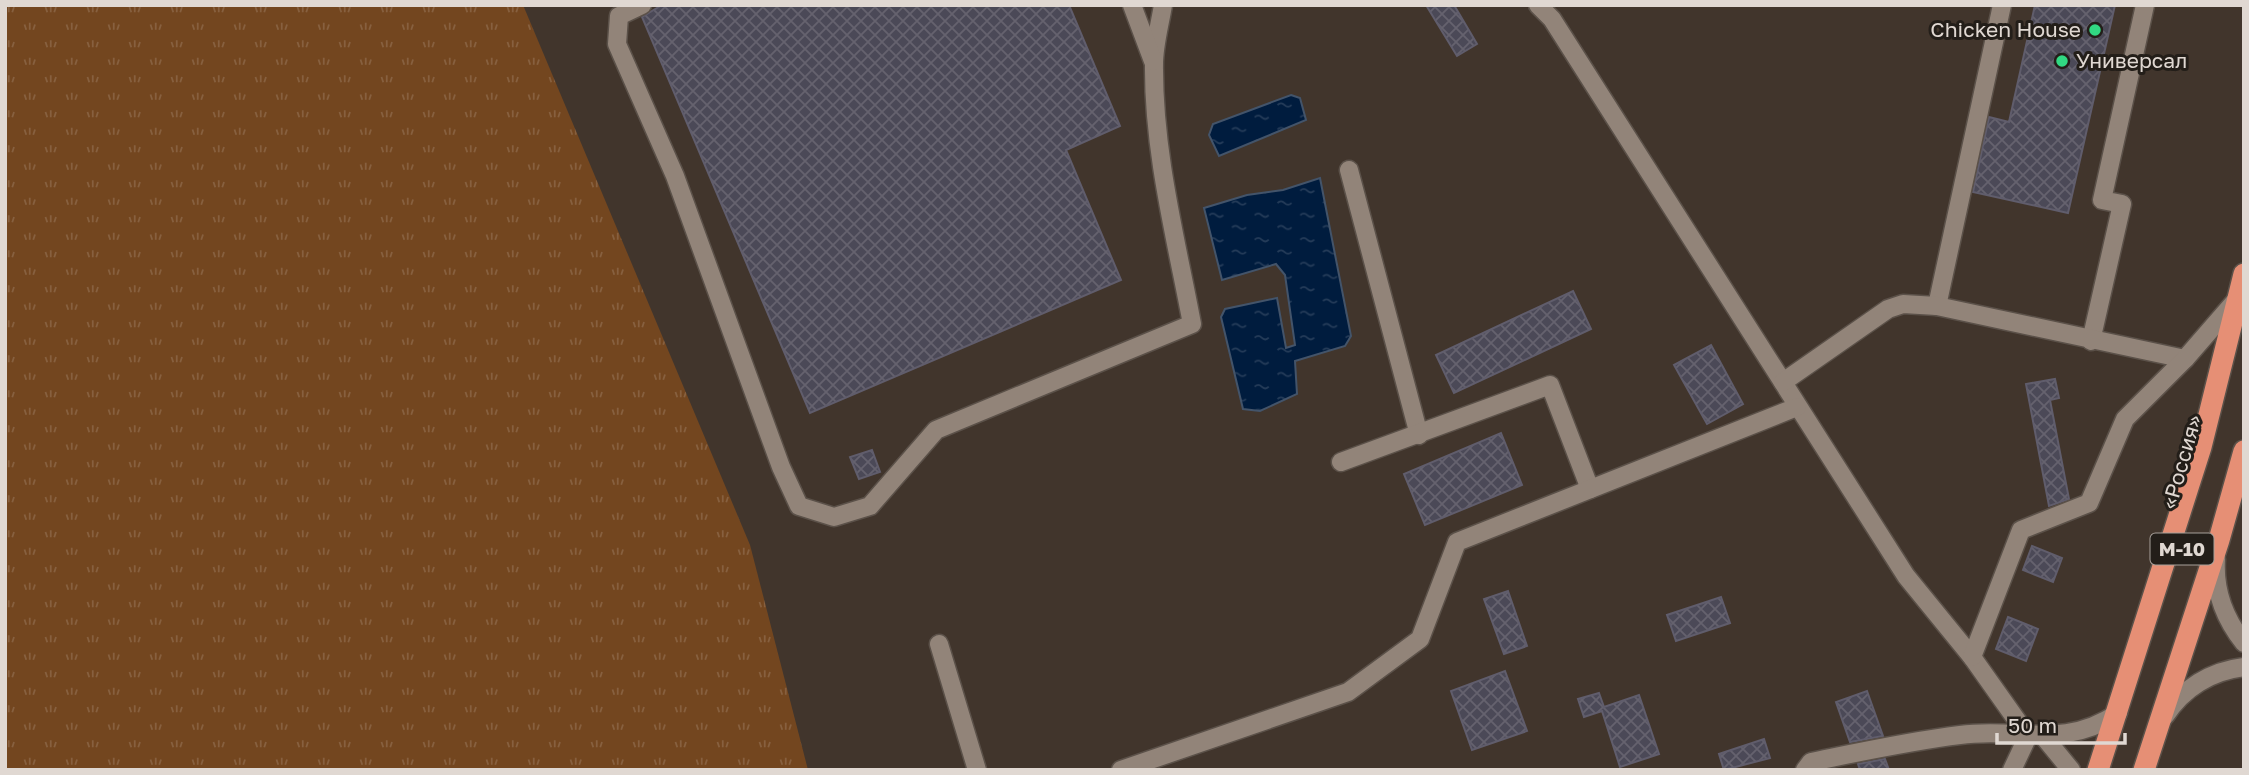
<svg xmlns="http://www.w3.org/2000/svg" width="2249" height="775" viewBox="0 0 2249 775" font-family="'Golos Text',sans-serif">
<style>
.grass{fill:url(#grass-tufts)}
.water{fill:url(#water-ripples);stroke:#43546a;stroke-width:2}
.building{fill:url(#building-cross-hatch);stroke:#605d6c;stroke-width:2}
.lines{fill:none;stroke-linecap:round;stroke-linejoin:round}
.minor-casing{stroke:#5b5149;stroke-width:21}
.highway-casing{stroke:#5b5149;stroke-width:24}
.minor{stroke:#928479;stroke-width:18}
.highway{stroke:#e68f75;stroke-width:21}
.poi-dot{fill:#31d882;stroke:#231e19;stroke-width:2.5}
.labels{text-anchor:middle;stroke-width:6;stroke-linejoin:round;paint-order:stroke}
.shield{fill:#231e19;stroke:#a7a09a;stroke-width:2}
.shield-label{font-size:19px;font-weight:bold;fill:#e0d8d2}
.poi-label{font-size:21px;fill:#e0d8d2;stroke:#231e19;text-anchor:end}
.street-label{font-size:21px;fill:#e0d8d2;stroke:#231e19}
</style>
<defs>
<pattern id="grass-tufts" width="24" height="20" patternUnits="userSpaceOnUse" patternTransform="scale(1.75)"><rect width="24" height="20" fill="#73461f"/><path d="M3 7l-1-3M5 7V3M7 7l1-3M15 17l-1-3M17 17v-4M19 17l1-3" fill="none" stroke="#87603f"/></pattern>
<pattern id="water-ripples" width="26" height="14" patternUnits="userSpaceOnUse" patternTransform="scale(1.75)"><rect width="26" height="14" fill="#001c3e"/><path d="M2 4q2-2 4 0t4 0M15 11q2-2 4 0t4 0" fill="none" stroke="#253c59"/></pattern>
<pattern id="building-cross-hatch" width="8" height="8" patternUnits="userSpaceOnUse" patternTransform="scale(1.75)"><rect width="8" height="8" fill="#4b4957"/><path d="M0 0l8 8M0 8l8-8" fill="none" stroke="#65626e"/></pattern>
</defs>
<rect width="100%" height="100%" fill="#41352c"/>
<path class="grass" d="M5,5H523L750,545L808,770H7Z"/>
<g class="water">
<path d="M1291,95L1300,98L1306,120L1219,156L1209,135L1213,124Z"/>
<path d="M1320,178L1351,336L1345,346L1295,361L1297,394L1260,411L1243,409L1221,317L1225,309L1277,298L1286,348L1295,345L1285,275L1276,264L1222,280L1204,208L1247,195L1283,190Z"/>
</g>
<g class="building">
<path d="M662,5H1069L1120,126L1066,150L1121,280L810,413L642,17Z"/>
<path d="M1426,5H1454L1477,44L1457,56Z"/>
<path d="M2035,5H2115L2068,213L1973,192L1989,117L2009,122Z"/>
<path d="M1573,291L1591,329L1454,393L1436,355Z"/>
<path d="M1711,345L1743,404L1707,424L1674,365Z"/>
<path d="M2055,379L2059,398L2050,400L2069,499L2049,506L2026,384Z"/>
<path d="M1501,433L1522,485L1425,525L1404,474Z"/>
<path d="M872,450L880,472L859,479L850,457Z"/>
<path d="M2032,546L2062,558L2053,582L2023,570Z"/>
<path d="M1508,591L1527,646L1504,654L1484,599Z"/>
<path d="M1721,597L1730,623L1676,641L1667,615Z"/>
<path d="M2008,617L2038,629L2026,661L1996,649Z"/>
<path d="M1505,671L1527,731L1472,750L1451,691Z"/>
<path d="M1867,691L1883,736L1850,742L1836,702Z"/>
<path d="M1599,693L1604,707L1639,695L1659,754L1620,767L1602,711L1584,717L1578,699Z"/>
<path d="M1764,739L1770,758L1724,770L1719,754Z"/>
<path d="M1885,759L1889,770H1860L1858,764Z"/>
</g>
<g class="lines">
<g class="minor-casing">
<g id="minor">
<path d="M642,5L619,16L617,44L675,176L781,467L799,506L834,517L870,506L936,430L1192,324C1176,239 1153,151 1154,64C1154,45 1160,24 1163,5"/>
<path d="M1132,5L1153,61"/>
<path d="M1538,5L1552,19L1906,576L1972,657L2028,736"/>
<path d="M1349,170L1419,435"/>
<path d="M1937,306L2002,5"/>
<path d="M2091,341L2122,204L2102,200L2145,5"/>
<path d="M1783,382L1888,309L1903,304L1937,306L2185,359"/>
<path d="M1341,462L1550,385L1590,489"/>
<path d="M2216,559C2214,590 2224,618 2244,643"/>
<path d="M939,644L977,770"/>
<path d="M1972,657L2021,530L2089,503L2125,419L2185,359L2238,298"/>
<path d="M2165,716C2183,688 2211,671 2244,667"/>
<path d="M2044,737L2071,770"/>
<path d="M1121,770L1348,692L1420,639L1457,542L1797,407"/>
<path d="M1805,770L1811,762C1860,752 1910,741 1960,735C2019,727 2063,750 2118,713"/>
<path d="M2012,770L2028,736"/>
</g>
</g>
<g class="highway-casing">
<g id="highway">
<path d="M2098,770L2201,447L2244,274"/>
<path d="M2144,770L2219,540L2244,451"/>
</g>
</g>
<use href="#minor" class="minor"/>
<use href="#highway" class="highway"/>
</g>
<g class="poi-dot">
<circle cx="2095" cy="30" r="7"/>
<circle cx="2062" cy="61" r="7"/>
</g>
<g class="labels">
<rect class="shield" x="2150.5" y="533.5" width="63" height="31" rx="5"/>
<g class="shield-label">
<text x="2182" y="556">М-10</text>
</g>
<g class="poi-label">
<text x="2081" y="37">Chicken House</text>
<text x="2076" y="68" text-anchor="start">Универсал</text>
</g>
<g class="street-label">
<text transform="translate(2182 462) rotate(-74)" y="7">«Россия»</text>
</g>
</g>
<rect width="2249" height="775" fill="none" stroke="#e0d8d2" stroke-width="14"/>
<path d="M1997 733v10h128v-10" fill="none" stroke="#e0d8d2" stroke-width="3.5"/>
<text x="2008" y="733" font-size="21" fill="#e0d8d2" stroke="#231e19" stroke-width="5" paint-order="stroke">50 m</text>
</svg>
